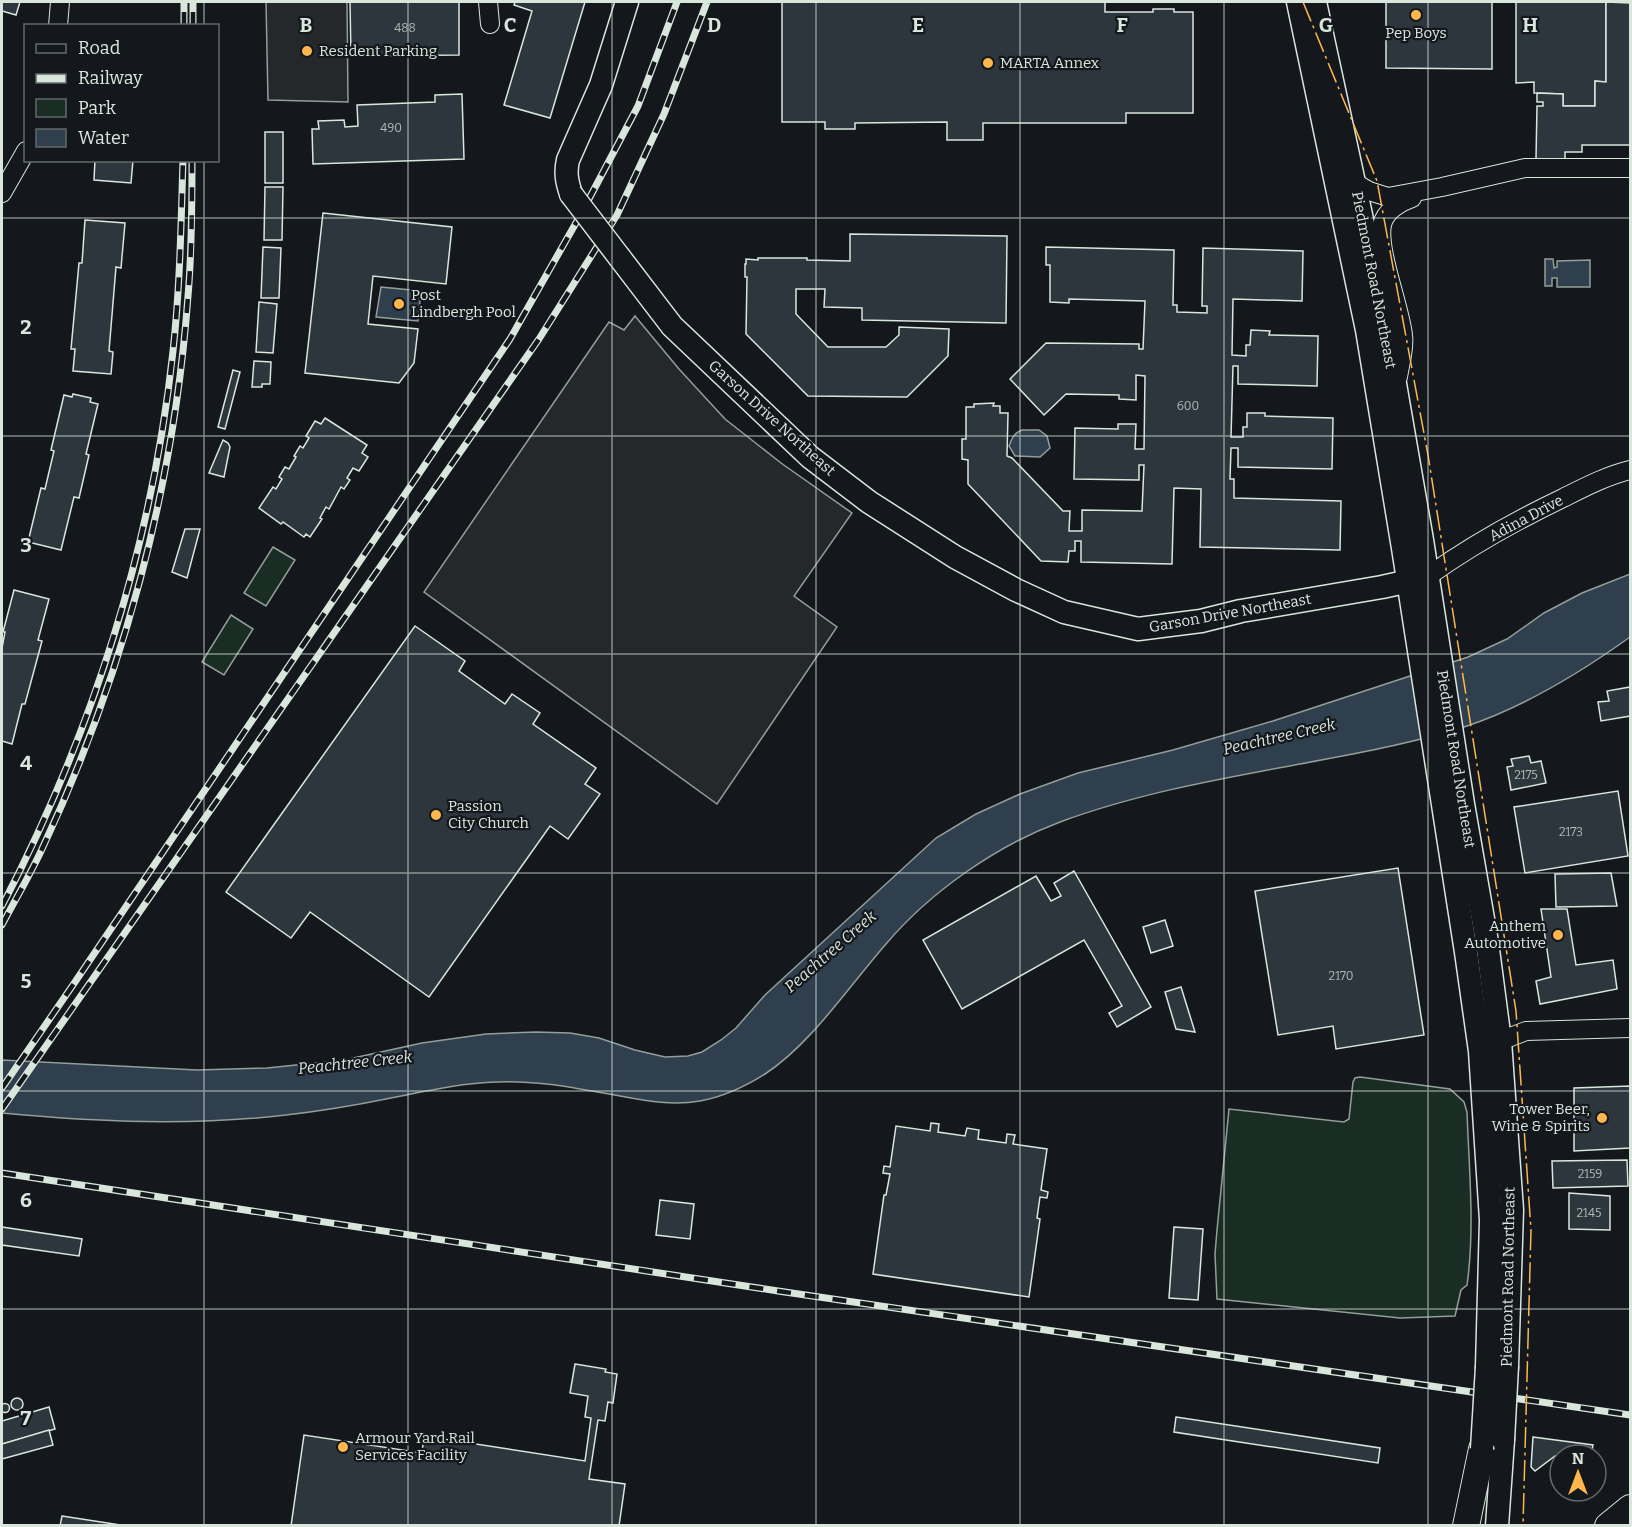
<svg xmlns="http://www.w3.org/2000/svg" width="1632" height="1527" viewBox="0 0 1632 1527" font-family="Bitter,serif">
<style>
.green{fill:#1a2d24;stroke:#939e99;stroke-width:1.5}
.parking{fill:#24282b;stroke:#939e99;stroke-width:1.5}
.water{fill:#2f3f4d;stroke:#939e99;stroke-width:1.5}
.building{fill:#2c363c;stroke:#d8e6dc;stroke-width:1.5}
.lines{fill:none;stroke-linecap:round;stroke-linejoin:round}
.minor-casing{stroke:#d8e6dc;stroke-width:20}
.major-casing{stroke:#d8e6dc;stroke-width:25}
.highway-casing{stroke:#d8e6dc;stroke-width:28}
.minor{stroke:#14181c;stroke-width:18}
.major{stroke:#14181c;stroke-width:22}
.highway{stroke:#14181c;stroke-width:26}
.rail-casing{stroke:#d8e6dc;stroke-width:7}
.rail{stroke:#14181c;stroke-width:4.5;stroke-dasharray:14;stroke-linecap:butt}
.major-bridge-casing{stroke:#d8e6dc;stroke-width:25;stroke-linecap:butt}
.major-bridge{stroke:#14181c;stroke-width:22}
.power{stroke:#ffb74d;stroke-width:1.5;stroke-dasharray:21 4.5 3 4.5;stroke-linecap:butt}
.grid{fill:none;stroke:#d8e6dc;stroke-width:1.5;stroke-opacity:0.55}
.poi-dot{fill:#ffb74d;stroke:#14181c;stroke-width:2}
.labels{text-anchor:middle;stroke-width:4.5;stroke-linejoin:round;paint-order:stroke}
.number-label{font-size:12px;fill:#adbab4}
.poi-label{font-size:15px;fill:#d8e6dc;stroke:#14181c;text-anchor:start}
.street-label{font-size:15px;fill:#d8e6dc;stroke:#14181c}
.water-label{font-size:16px;font-style:italic;fill:#d8e6dc;stroke:#14181c}
.grid-label{font-size:20px;text-anchor:middle;font-weight:bold;fill:#d8e6dc;stroke:#14181c;stroke-width:4.5;stroke-linejoin:round;paint-order:stroke}
</style>
<rect width="100%" height="100%" fill="#14181c"/>
<g class="green">
<path d="M273,547L295,560L266,606L244,593Z"/>
<path d="M231,615L253,629L224,675L202,662Z"/>
<path d="M1360,1077L1450,1089L1464,1102L1467,1112C1469,1169 1475,1229 1467,1285L1461,1290L1455,1316L1400,1318L1217,1299L1215,1254L1217,1230L1229,1109L1344,1122L1349,1119L1353,1082L1355,1078Z"/>
</g>
<g class="parking">
<path d="M266,2H347L348,102L268,100Z"/>
<path d="M635,316L679,369L725,419L781,463L852,513L794,596L837,627L717,804L424,592L609,322L624,330Z"/>
</g>
<g class="water">
<path d="M1545,259H1553L1554,268L1557,267V261L1590,260V287H1557V278H1552V286H1545Z"/>
<path d="M381,287L421,291L418,321L376,317Z"/>
<path d="M1022,430H1039L1047,436L1050,448L1040,457L1015,456L1009,446C1012,438 1014,433 1022,430Z"/>
<path d="M1630,574V637C1580,673 1526,706 1467,726C1424,740 1380,749 1337,757C1244,775 1149,789 1060,822C996,846 930,892 886,944C850,985 811,1044 765,1074C746,1086 722,1097 700,1101C673,1106 647,1101 620,1096C579,1089 539,1080 497,1082C461,1083 426,1091 391,1098C357,1105 321,1111 286,1115C191,1126 97,1122 2,1113V1060L197,1070L267,1068L344,1060L422,1043L486,1034L536,1032L570,1033L599,1038L635,1050L665,1057L688,1056L702,1052L721,1040L736,1028L765,995L936,838L976,814L1020,794L1078,773L1173,750L1273,721L1468,657L1507,639L1544,613L1582,593Z"/>
</g>
<g class="building">
<path d="M2,2H20L16,15L2,11Z"/>
<path d="M350,2H459V55L351,56Z"/>
<path d="M515,2H585L550,118L504,105L532,11L514,5Z"/>
<path d="M782,2H1105V12H1153V9H1174V12H1193V113H1126V123H983V140H947V122L855,123V129H825V122H782Z"/>
<path d="M1386,2H1492V69L1386,68Z"/>
<path d="M1516,2H1606V82L1595,81V106H1563V94L1534,93V82L1516,83Z"/>
<path d="M1606,2L1630,3V145H1582V152H1565V159H1536L1537,106H1543V102H1537V93L1563,94V106H1595V81L1606,82Z"/>
<path d="M462,94L464,159L313,164L312,129H319L318,121L344,120L345,127L358,126L357,105L435,102V95Z"/>
<rect x="265" y="132" width="18" height="51"/>
<path d="M95,160H133L131,183L94,180Z"/>
<path d="M265,187H283L282,240H264Z"/>
<path d="M323,213L452,227L446,284L373,276L368,324L418,329L414,363L399,383L305,373Z"/>
<path d="M85,220L125,223L121,268L116,267L109,351L113,352L111,374L73,371L75,349H71L79,263H82Z"/>
<path d="M850,234L1007,236L1006,323L862,320V308L824,307L825,289H796V314L828,347H886L899,335V327L949,329L948,356L907,397L808,396L746,334L747,277H745V264H746V259L758,260V258H807V260L850,261Z"/>
<path d="M263,247L281,248L279,298H261Z"/>
<path d="M1046,247L1174,250L1173,305H1177V312L1207,313V306H1202L1203,248L1303,251L1302,301L1233,299L1232,355L1246,356V345H1250L1251,330L1270,331L1269,335L1318,336L1317,386L1238,384V366H1233L1231,437H1243V427H1247V413H1265V416L1333,418L1332,469L1238,467V448H1231L1230,479H1234V498L1341,501L1340,550L1200,547L1201,489L1174,488L1172,564L1081,562V541H1075V551H1069L1068,562L1041,561L968,484V460L962,459V439H966V407H974V404L994,403L993,406H1000V413H1008L1007,456L1012,458L1063,511H1070L1069,531H1082V510L1142,511L1144,465H1139V480L1074,479L1075,428L1118,429V424H1136L1135,449H1144L1145,376L1136,375V400L1119,399V395L1066,394L1044,415L1010,379L1046,343L1139,344V349H1143L1145,301L1069,299V303L1050,302V265H1046Z"/>
<path d="M259,302L277,304L273,353L256,352Z"/>
<path d="M254,361L271,362L270,384H262V387H252Z"/>
<path d="M233,370L240,372L225,429L218,427Z"/>
<path d="M73,394L91,398L90,402L98,404L86,454L89,455L79,498L74,497L61,550L28,542L41,488L45,489L54,451L51,450L64,395L72,397Z"/>
<path d="M325,418L367,445L362,453L368,457L359,471L353,468L347,478L350,480L344,489L341,487L329,509L326,507L320,518L322,519L310,537L306,534L304,537L283,522L281,524L259,508L273,487L276,489L282,479L279,477L285,467L289,469L296,457L294,456L300,446L303,448L309,438L306,436L315,421L321,424Z"/>
<path d="M223,440L228,443L230,447L224,477L209,473Z"/>
<path d="M185,529H200L187,578L172,572Z"/>
<path d="M14,590L49,599L38,640L42,641L25,704H22L12,744L2,741V648L5,632H3Z"/>
<path d="M415,626L465,661L459,671L505,704L512,694L540,713L533,724L596,768L585,784L600,794L568,839L550,826L429,997L310,912L291,938L226,892Z"/>
<path d="M1630,687V716L1601,721L1598,702L1609,701L1607,691Z"/>
<path d="M1529,756L1531,763L1541,761L1546,783L1511,790L1507,767L1513,766L1511,759Z"/>
<path d="M1618,791L1628,856L1525,873L1514,807Z"/>
<path d="M1398,868L1424,1035L1336,1049L1333,1026L1278,1035L1255,891Z"/>
<path d="M1074,871L1151,1007L1117,1027L1109,1013L1122,1006L1084,940L962,1009L923,940L1036,876L1051,901L1061,896L1054,883Z"/>
<path d="M1611,873L1617,906L1556,907L1555,874Z"/>
<path d="M1541,909H1567L1576,965L1613,960L1617,989L1540,1004L1536,981L1551,977Z"/>
<path d="M1165,920L1173,946L1151,953L1143,927Z"/>
<path d="M1181,987L1195,1032L1176,1029L1165,992Z"/>
<path d="M1630,1086V1148L1574,1151V1088Z"/>
<path d="M931,1123L939,1124L938,1132L965,1136L967,1128L979,1130L978,1139L1006,1143L1007,1134L1015,1135L1013,1144L1047,1149L1041,1190L1048,1192L1047,1198L1040,1197L1037,1218L1040,1219L1029,1297L873,1274L884,1195H886L890,1174L883,1173L884,1166L890,1167L896,1126L930,1131Z"/>
<path d="M1627,1160L1628,1186L1553,1188L1552,1161Z"/>
<path d="M1569,1193L1610,1196V1230L1569,1229Z"/>
<path d="M660,1200L694,1204L690,1239L656,1235Z"/>
<path d="M2,1227L82,1239L79,1256L2,1245Z"/>
<path d="M1174,1227L1203,1229L1198,1300L1169,1298Z"/>
<path d="M575,1364L606,1369L605,1372L617,1374L613,1403L608,1402L605,1421L598,1420L589,1479L625,1484L619,1526H291L304,1435L422,1453L424,1436L585,1461L591,1418L585,1417L588,1396L570,1393Z"/>
<circle cx="17" cy="1404" r="6"/>
<circle cx="5" cy="1408" r="4.5"/>
<path d="M49,1407L55,1429L2,1444V1421Z"/>
<path d="M1176,1417L1380,1448L1378,1463L1174,1432Z"/>
<path d="M49,1430L53,1445L2,1459V1444Z"/>
<path d="M1533,1437L1593,1445L1591,1455L1555,1456L1535,1471L1531,1467Z"/>
<path d="M62,1516L127,1526H60Z"/>
</g>
<g class="lines">
<g class="minor-casing">
<g id="minor">
<path d="M488,2L490,24"/>
<path d="M58,26L60,2"/>
<path d="M1355,183L1369,191L1388,197L1442,187L1525,168H1630"/>
<path d="M2,193L26,151"/>
<path d="M1398,377C1400,364 1405,348 1403,335C1400,307 1377,250 1382,225C1385,211 1400,202 1412,198"/>
<path d="M1427,577C1470,546 1515,521 1563,498C1585,487 1606,476 1630,470"/>
<path d="M1500,1041L1526,1031L1630,1028"/>
</g>
</g>
<g class="major-casing">
<g id="major">
<path d="M1298,2L1367,330L1403,548L1466,952L1480,1051L1491,1220L1487,1367"/>
<path d="M1315,2L1385,326L1422,540L1463,804L1487,942L1500,1041L1512,1210L1507,1366"/>
<path d="M571,194C567,182 565,173 568,160L601,85L627,2"/>
<path d="M620,258L672,326L810,457L869,502L955,557L1016,590L1064,612L1138,629L1201,621L1241,611L1382,587L1423,578"/>
<path d="M1497,1526L1503,1440"/>
</g>
</g>
<g class="highway-casing">
<g id="highway">
<path d="M1466,1526L1482,1449"/>
<path d="M1608,1526L1630,1508"/>
</g>
</g>
<use href="#minor" class="minor"/>
<use href="#major" class="major"/>
<use href="#highway" class="highway"/>
<g class="rail-casing">
<g id="rail">
<path d="M184,26V2"/>
<path d="M193,26V2"/>
<path d="M2,906C92,733 152,546 173,351C180,288 181,224 183,160"/>
<path d="M2,925C15,900 30,875 42,849C123,676 174,488 188,296C192,251 192,206 192,160"/>
<path d="M2,1088L75,982L510,339L581,214L638,106L677,2"/>
<path d="M2,1109L539,339L617,215L664,114L707,2"/>
<path d="M2,1173L778,1291L1630,1415"/>
</g>
</g>
<use href="#rail" class="rail"/>
<g class="major-bridge-casing">
<g id="major-bridge">
<path d="M571,194L620,258"/>
<path d="M1503,1440L1507,1366"/>
<path d="M1482,1449L1487,1367"/>
</g>
</g>
<use href="#major-bridge" class="major-bridge"/>
<path class="power" d="M1303,2L1377,181L1428,455L1516,1011L1531,1230L1523,1526"/>
</g>
<path class="grid" d="M204,2V26M408,2V1526M612,2V1526M816,2V1526M1020,2V1526M1224,2V1526M1428,2V1526M204,160V1526M2,218H1630M2,436H1630M2,654H1630M2,873H1630M2,1091H1630M2,1309H1630"/>
<g class="poi-dot">
<circle cx="1416" cy="15" r="6"/>
<circle cx="307" cy="51" r="6"/>
<circle cx="988" cy="63" r="6"/>
<circle cx="399" cy="304" r="6"/>
<circle cx="436" cy="815" r="6"/>
<circle cx="1558" cy="935" r="6"/>
<circle cx="1602" cy="1118" r="6"/>
<circle cx="343" cy="1447" r="6"/>
</g>
<g class="labels">
<g class="number-label">
<text x="405" y="32">488</text>
<text x="391" y="132">490</text>
<text x="1188" y="410">600</text>
<text x="1526" y="779">2175</text>
<text x="1571" y="836">2173</text>
<text x="1341" y="980">2170</text>
<text x="1590" y="1178">2159</text>
<text x="1589" y="1217">2145</text>
</g>
<g class="poi-label">
<text x="1416" y="38" text-anchor="middle">Pep Boys</text>
<text x="319" y="56">Resident Parking</text>
<text x="1000" y="68">MARTA Annex</text>
<text x="411" y="300">Post<tspan x="411" dy="17">Lindbergh Pool</tspan></text>
<text x="448" y="811">Passion<tspan x="448" dy="17">City Church</tspan></text>
<text x="1546" y="931" text-anchor="end">Anthem<tspan x="1546" dy="17">Automotive</tspan></text>
<text x="1590" y="1114" text-anchor="end">Tower Beer,<tspan x="1590" dy="17">Wine &amp; Spirits</tspan></text>
<text x="355" y="1443">Armour Yard Rail<tspan x="355" dy="17">Services Facility</tspan></text>
</g>
<g class="street-label">
<text transform="translate(1374 280) rotate(79)" y="5">Piedmont Road Northeast</text>
<text transform="translate(772 418) rotate(42)" y="5">Garson Drive Northeast</text>
<text transform="translate(1526 518) rotate(-28)" y="5">Adina Drive</text>
<text transform="translate(1230 613) rotate(-10)" y="5">Garson Drive Northeast</text>
<text transform="translate(1456 759) rotate(81)" y="5">Piedmont Road Northeast</text>
<text transform="translate(1508 1277) rotate(-89)" y="5">Piedmont Road Northeast</text>
</g>
<g class="water-label">
<text transform="translate(1279 736) rotate(-13)" y="6">Peachtree Creek</text>
<text transform="translate(830 951) rotate(-41)" y="6">Peachtree Creek</text>
<text transform="translate(355 1062) rotate(-6)" y="6">Peachtree Creek</text>
</g>
</g>
<g class="grid-label">
<text x="306" y="32">B</text>
<text x="510" y="32">C</text>
<text x="714" y="32">D</text>
<text x="918" y="32">E</text>
<text x="1122" y="32">F</text>
<text x="1326" y="32">G</text>
<text x="1530" y="32">H</text>
<text x="26" y="334">2</text>
<text x="26" y="552">3</text>
<text x="26" y="770">4</text>
<text x="26" y="988">5</text>
<text x="26" y="1207">6</text>
<text x="26" y="1425">7</text>
</g>
<rect width="1632" height="1527" fill="none" stroke="#d8e6dc" stroke-width="6"/>
<rect x="24" y="24" width="195" height="138" fill="#14181c" stroke="#626a69" stroke-width="1.5"/>
<rect x="36" y="44" width="30" height="9" fill="#14181c" stroke="#626a69" stroke-width="1.5"/>
<text x="78" y="54" font-size="18" fill="#d8e6dc">Road</text>
<rect x="36" y="74" width="30" height="9" fill="#d8e6dc" stroke="#626a69" stroke-width="1.5"/>
<text x="78" y="84" font-size="18" fill="#d8e6dc">Railway</text>
<rect x="36" y="99" width="30" height="18" fill="#1a2d24" stroke="#626a69" stroke-width="1.5"/>
<text x="78" y="114" font-size="18" fill="#d8e6dc">Park</text>
<rect x="36" y="129" width="30" height="18" fill="#2f3f4d" stroke="#626a69" stroke-width="1.5"/>
<text x="78" y="144" font-size="18" fill="#d8e6dc">Water</text>
<g transform="translate(1578 1473)"><circle r="28" fill="#14181c" stroke="#626a69" stroke-width="1.5"/>
<path d="M0-4.5L10 22L0 15L-10 22Z" fill="#ffb74d"/>
<text y="-9" font-size="16" font-weight="bold" text-anchor="middle" fill="#d8e6dc">N</text>
</g>
</svg>
